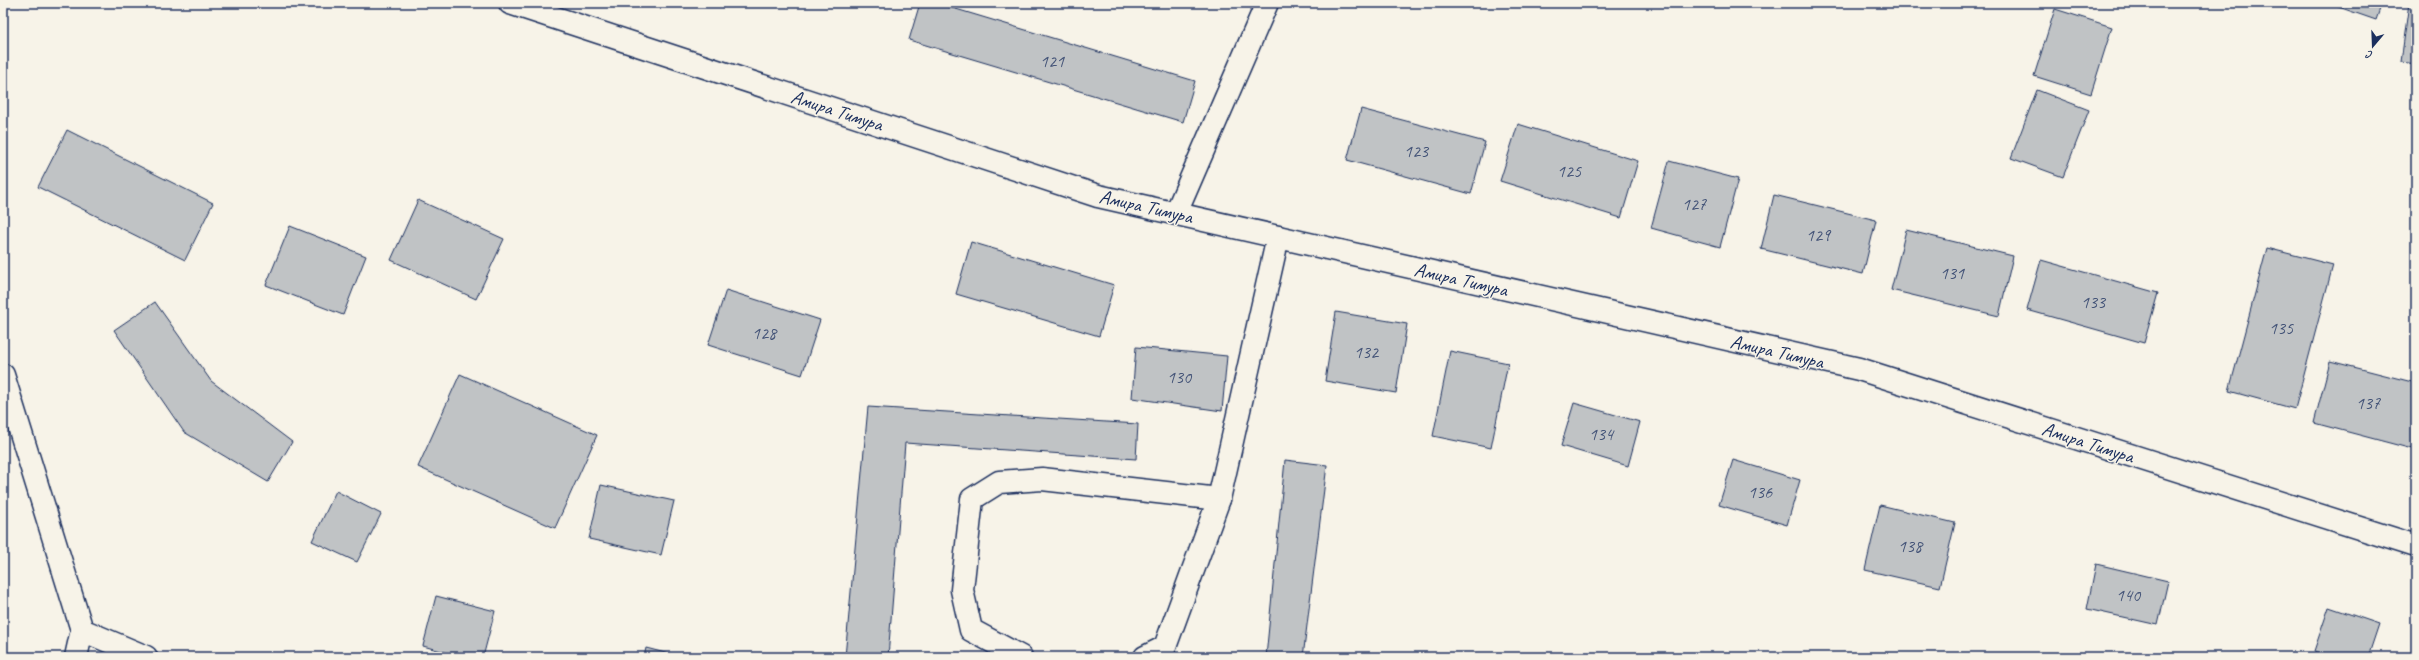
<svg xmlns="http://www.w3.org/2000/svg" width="2419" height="660" viewBox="0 0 2419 660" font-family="Caveat,sans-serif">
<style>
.building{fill:#c0c3c5;stroke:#1b2f5e}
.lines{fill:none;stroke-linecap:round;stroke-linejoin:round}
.minor-casing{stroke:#1b2f5e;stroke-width:25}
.minor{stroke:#f7f3e8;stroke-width:22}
.labels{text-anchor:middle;stroke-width:3;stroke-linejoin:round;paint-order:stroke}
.number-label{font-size:18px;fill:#445478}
.street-label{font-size:20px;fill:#1b2f5e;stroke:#f7f3e8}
</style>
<rect width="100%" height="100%" fill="#f7f3e8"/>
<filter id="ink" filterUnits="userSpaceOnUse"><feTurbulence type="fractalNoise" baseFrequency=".025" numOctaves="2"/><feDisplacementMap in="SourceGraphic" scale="8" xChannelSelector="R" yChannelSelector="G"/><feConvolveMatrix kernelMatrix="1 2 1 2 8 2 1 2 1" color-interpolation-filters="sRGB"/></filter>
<g filter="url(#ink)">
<g class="building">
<path d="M920,3H936L1195,81L1183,122L909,40Z"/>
<path d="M2327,3H2382L2376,20Z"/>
<path d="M2409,3H2416V64L2401,62Z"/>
<path d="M2055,9L2112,27L2091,94L2034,76Z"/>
<path d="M2037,90L2089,110L2063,177L2011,158Z"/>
<path d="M1361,109L1485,142L1471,194L1347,160Z"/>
<path d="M1518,124L1638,161L1621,218L1500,181Z"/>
<path d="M67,130L213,203L185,260L38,187Z"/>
<path d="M1669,161L1738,179L1720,247L1651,228Z"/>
<path d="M1774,195L1876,220L1863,274L1761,249Z"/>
<path d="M418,200L504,239L476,299L391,260Z"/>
<path d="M290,226L366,256L343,315L266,285Z"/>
<path d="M1906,230L2013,256L1999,316L1891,290Z"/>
<path d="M971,242L1114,285L1099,336L956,294Z"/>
<path d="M2267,248L2333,265L2295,409L2229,391Z"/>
<path d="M2041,260L2158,293L2144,343L2027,310Z"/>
<path d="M726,290L820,320L802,375L708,345Z"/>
<path d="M155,302L211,381L292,442L268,482L184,432L114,330Z"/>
<path d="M1336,312L1407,324L1396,393L1325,381Z"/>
<path d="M1136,347L1227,356L1222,411L1132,398Z"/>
<path d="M1450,351L1508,363L1491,448L1433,436Z"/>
<path d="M2330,361L2416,383V450L2314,423Z"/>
<path d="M460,374L597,435L555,528L418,467Z"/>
<path d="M1574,403L1640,422L1628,466L1561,446Z"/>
<path d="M868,407L1138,424L1136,459L905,443L888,657H845Z"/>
<path d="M1285,460L1327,465L1303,657H1266Z"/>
<path d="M1733,460L1800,480L1787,525L1719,505Z"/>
<path d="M601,485L674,501L661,555L589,539Z"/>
<path d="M336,491L381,514L357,562L312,541Z"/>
<path d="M1880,505L1955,523L1940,587L1865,570Z"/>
<path d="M2096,564L2168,581L2158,625L2087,609Z"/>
<path d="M436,596L495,611L483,657H463L423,646Z"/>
<path d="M2329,607L2379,624L2368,657H2332L2314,651Z"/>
<path d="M646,648L681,657H644Z"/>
</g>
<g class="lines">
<g class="minor-casing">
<g id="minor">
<path d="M510,3L1098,196L1859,369L2416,546"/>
<path d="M1176,213L1267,3"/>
<path d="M3,375L82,630L76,657"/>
<path d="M82,630L146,657"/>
<path d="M1021,657L971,630L962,590L972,499L999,482L1042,479L1219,499"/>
<path d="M1145,657L1165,647L1219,499L1278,237"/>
</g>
</g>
<use href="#minor" class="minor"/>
</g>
</g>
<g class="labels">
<g class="number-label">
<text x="1052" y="67">121</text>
<text x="1416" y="157">123</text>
<text x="1569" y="177">125</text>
<text x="1694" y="210">127</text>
<text x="1818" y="241">129</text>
<text x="1952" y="279">131</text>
<text x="2093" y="308">133</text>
<text x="2281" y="334">135</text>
<text x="764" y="339">128</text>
<text x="1366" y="358">132</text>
<text x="1179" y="383">130</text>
<text x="2368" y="409">137</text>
<text x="1601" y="440">134</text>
<text x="1760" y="498">136</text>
<text x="1910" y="552">138</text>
<text x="2128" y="601">140</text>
</g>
<g class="street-label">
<text transform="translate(837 110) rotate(18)" y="7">Амира Тимура</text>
<text transform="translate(1146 206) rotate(13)" y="7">Амира Тимура</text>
<text transform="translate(1461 279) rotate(13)" y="7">Амира Тимура</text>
<text transform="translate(1777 351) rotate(13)" y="7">Амира Тимура</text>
<text transform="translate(2088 442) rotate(18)" y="7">Амира Тимура</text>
</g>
</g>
<rect width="2419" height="660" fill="none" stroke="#f7f3e8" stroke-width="16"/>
<rect x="8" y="8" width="2403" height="644" fill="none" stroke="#1b2f5e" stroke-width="1.5" filter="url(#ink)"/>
<g transform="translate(2373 46) rotate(199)" stroke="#f7f3e8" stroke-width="3" paint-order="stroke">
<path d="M0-3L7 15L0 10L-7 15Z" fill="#1b2f5e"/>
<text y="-6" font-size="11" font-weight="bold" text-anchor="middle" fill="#1b2f5e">С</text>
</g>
</svg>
